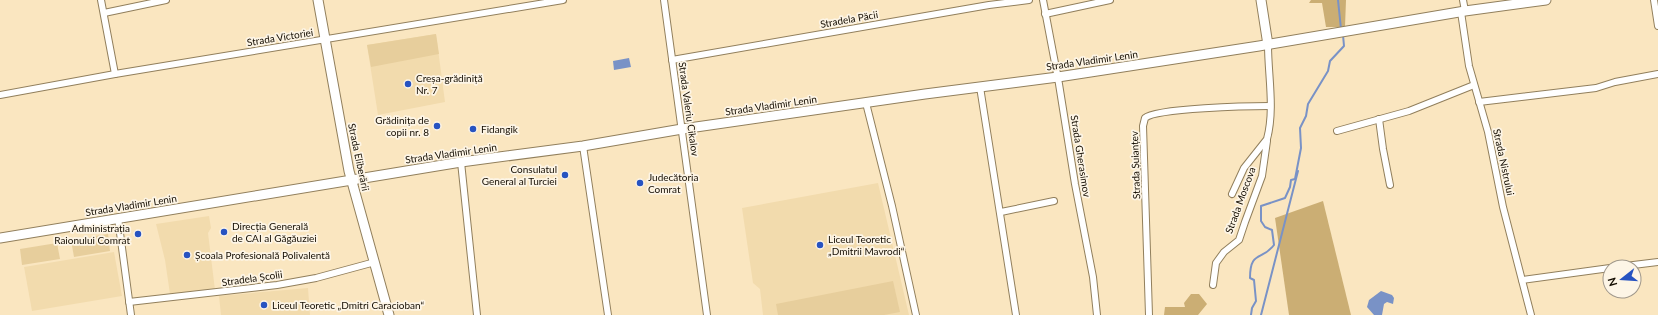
<svg xmlns="http://www.w3.org/2000/svg" width="1658" height="315" viewBox="0 0 1658 315" font-family="Lato,sans-serif">
<style>
.built{fill:#f2dbad}
.green{fill:#e7ce9c}
.forest{fill:#cbae74}
.water{fill:#7992c6}
.lines{fill:none;stroke-linecap:round;stroke-linejoin:round}
.stream{stroke:#7992c6;stroke-width:2}
.street-casing{stroke:#917f5c;stroke-width:8}
.secondary-casing{stroke:#917f5c;stroke-width:11}
.street{stroke:#fff;stroke-width:6}
.secondary{stroke:#fff;stroke-width:9}
.poi-dot{fill:#2753c1;stroke:#fdf5e6;stroke-width:1.5}
.labels{text-anchor:middle;stroke-width:3.5;stroke-linejoin:round;paint-order:stroke}
.street-label{font-size:10px;fill:#140d02;stroke:#fdf5e6}
.poi-label{font-size:10px;fill:#140d02;stroke:#fdf5e6;text-anchor:start}
</style>
<rect width="100%" height="100%" fill="#fae6c0"/>
<g class="built">
<path d="M436,34L445,102L378,115L367,45Z"/>
<path d="M878,183L909,315H763L760,289L753,283L742,208Z"/>
<path d="M209,216L211,228L208,233L215,290L170,294L165,260L156,224Z"/>
<path d="M114,252L122,296L32,311L24,267Z"/>
<path d="M308,288L310,315H221L219,296Z"/>
</g>
<g class="green">
<path d="M436,34L439,54L371,67L367,45Z"/>
<path d="M108,234L110,251L74,257L71,240Z"/>
<path d="M57,243L60,259L22,265L20,249Z"/>
<path d="M893,281L900,312L884,315H778L776,304Z"/>
</g>
<g class="forest">
<path d="M1311,0H1346L1345,27H1326L1322,3H1309Z"/>
<path d="M1323,201L1351,315H1289L1275,218Z"/>
<path d="M1191,294H1199L1207,304L1198,315H1164L1165,307H1185L1184,303Z"/>
</g>
<g class="water">
<path d="M629,58L631,67L614,70L613,61Z"/>
<path d="M1381,291L1392,295L1394,298L1393,304L1387,302L1384,304L1382,315H1374L1367,307L1369,300Z"/>
</g>
<g class="lines">
<g class="stream">
<path d="M1338,0L1341,29"/>
<path d="M1251,315L1252,308L1256,301L1254,280L1250,278C1250,250 1262,261 1274,245L1272,230L1265,227L1261,221V206L1285,198L1290,187L1291,180L1295,179L1301,148L1300,128L1306,116L1308,104L1328,71L1330,61L1344,46L1343,35"/>
<path d="M1261,315L1298,171"/>
</g>
<g class="street-casing">
<g id="street">
<path d="M101,0L115,74"/>
<path d="M664,0L707,315"/>
<path d="M1043,0L1059,84L1075,184L1093,277L1097,315"/>
<path d="M1463,0L1465,11"/>
<path d="M1654,0L1658,26"/>
<path d="M1461,12L1469,66L1488,132L1503,207L1531,315"/>
<path d="M104,13L166,0"/>
<path d="M1045,14L1110,0"/>
<path d="M672,60L989,5L1029,0"/>
<path d="M980,87L1016,315"/>
<path d="M0,95L115,74L563,0"/>
<path d="M1479,102L1596,88L1615,82L1658,74"/>
<path d="M866,103L892,206L916,315"/>
<path d="M1379,119L1383,149L1390,185"/>
<path d="M1337,131L1409,111L1474,85"/>
<path d="M583,146L608,315"/>
<path d="M461,162L477,315"/>
<path d="M1232,194L1244,168L1267,139C1275,109 1268,75 1268,45"/>
<path d="M1001,212L1054,201"/>
<path d="M118,218L131,315"/>
<path d="M1617,267L1658,262"/>
<path d="M1522,280L1610,268"/>
<path d="M1213,285L1216,263L1224,252L1239,240L1245,222L1262,176L1267,141"/>
<path d="M129,302L277,285L316,278L375,262"/>
<path d="M1149,315L1143,126L1145,118C1156,108 1251,106 1270,106"/>
</g>
</g>
<g class="secondary-casing">
<g id="secondary">
<path d="M318,0L349,171L389,315"/>
<path d="M1261,0L1268,45"/>
<path d="M0,238L461,162L583,146L682,129L925,94L1058,77L1259,46L1465,11L1546,0"/>
</g>
</g>
<use href="#street" class="street"/>
<use href="#secondary" class="secondary"/>
</g>
<g class="poi-dot">
<circle cx="408" cy="84" r="4"/>
<circle cx="437" cy="126" r="4"/>
<circle cx="473" cy="129" r="4"/>
<circle cx="565" cy="175" r="4"/>
<circle cx="640" cy="183" r="4"/>
<circle cx="224" cy="232" r="4"/>
<circle cx="138" cy="234" r="4"/>
<circle cx="820" cy="245" r="4"/>
<circle cx="187" cy="255" r="4"/>
<circle cx="264" cy="305" r="4"/>
</g>
<g class="labels">
<g class="street-label">
<text transform="translate(849 19) rotate(-10)" y="4">Stradela Păcii</text>
<text transform="translate(280 37) rotate(-9)" y="4">Strada Victoriei</text>
<text transform="translate(1092 60) rotate(-8)" y="4">Strada Vladimir Lenin</text>
<text transform="translate(771 105) rotate(-8)" y="4">Strada Vladimir Lenin</text>
<text transform="translate(689 109) rotate(82)" y="4">Strada Valeriu Cikalov</text>
<text transform="translate(451 153) rotate(-8)" y="4">Strada Vladimir Lenin</text>
<text transform="translate(1081 156) rotate(81)" y="4">Strada Gherasimov</text>
<text transform="translate(359 157) rotate(78)" y="4">Strada Eliberării</text>
<text transform="translate(1504 162) rotate(78)" y="4">Strada Nistrului</text>
<text transform="translate(1135 165) rotate(-92)" y="4">Strada Șuianțev</text>
<text transform="translate(1240 200) rotate(-70)" y="4">Strada Moscova</text>
<text transform="translate(131 205) rotate(-9)" y="4">Strada Vladimir Lenin</text>
<text transform="translate(252 278) rotate(-8)" y="4">Stradela Școlii</text>
</g>
<g class="poi-label">
<text x="416" y="82">Creșa-grădiniță<tspan x="416" dy="12">Nr. 7</tspan></text>
<text x="429" y="124" text-anchor="end">Grădinița de<tspan x="429" dy="12">copii nr. 8</tspan></text>
<text x="481" y="133">Fidangik</text>
<text x="557" y="173" text-anchor="end">Consulatul<tspan x="557" dy="12">General al Turciei</tspan></text>
<text x="648" y="181">Judecătoria<tspan x="648" dy="12">Comrat</tspan></text>
<text x="232" y="230">Direcția Generală<tspan x="232" dy="12">de CAI al Găgăuziei</tspan></text>
<text x="130" y="232" text-anchor="end">Administrația<tspan x="130" dy="12">Raionului Comrat</tspan></text>
<text x="828" y="243">Liceul Teoretic<tspan x="828" dy="12">„Dmitrii Mavrodi“</tspan></text>
<text x="195" y="259">Școala Profesională Polivalentă</text>
<text x="272" y="309">Liceul Teoretic „Dmitri Caracioban“</text>
</g>
</g>
<g transform="translate(1622 279) rotate(253)"><circle r="19" fill="#fdf5e6" stroke="#a0988b"/>
<path d="M0-3L7 15L0 10L-7 15Z" fill="#2753c1"/>
<text y="-6" font-size="11" font-weight="bold" text-anchor="middle" fill="#140d02">N</text>
</g>
</svg>
